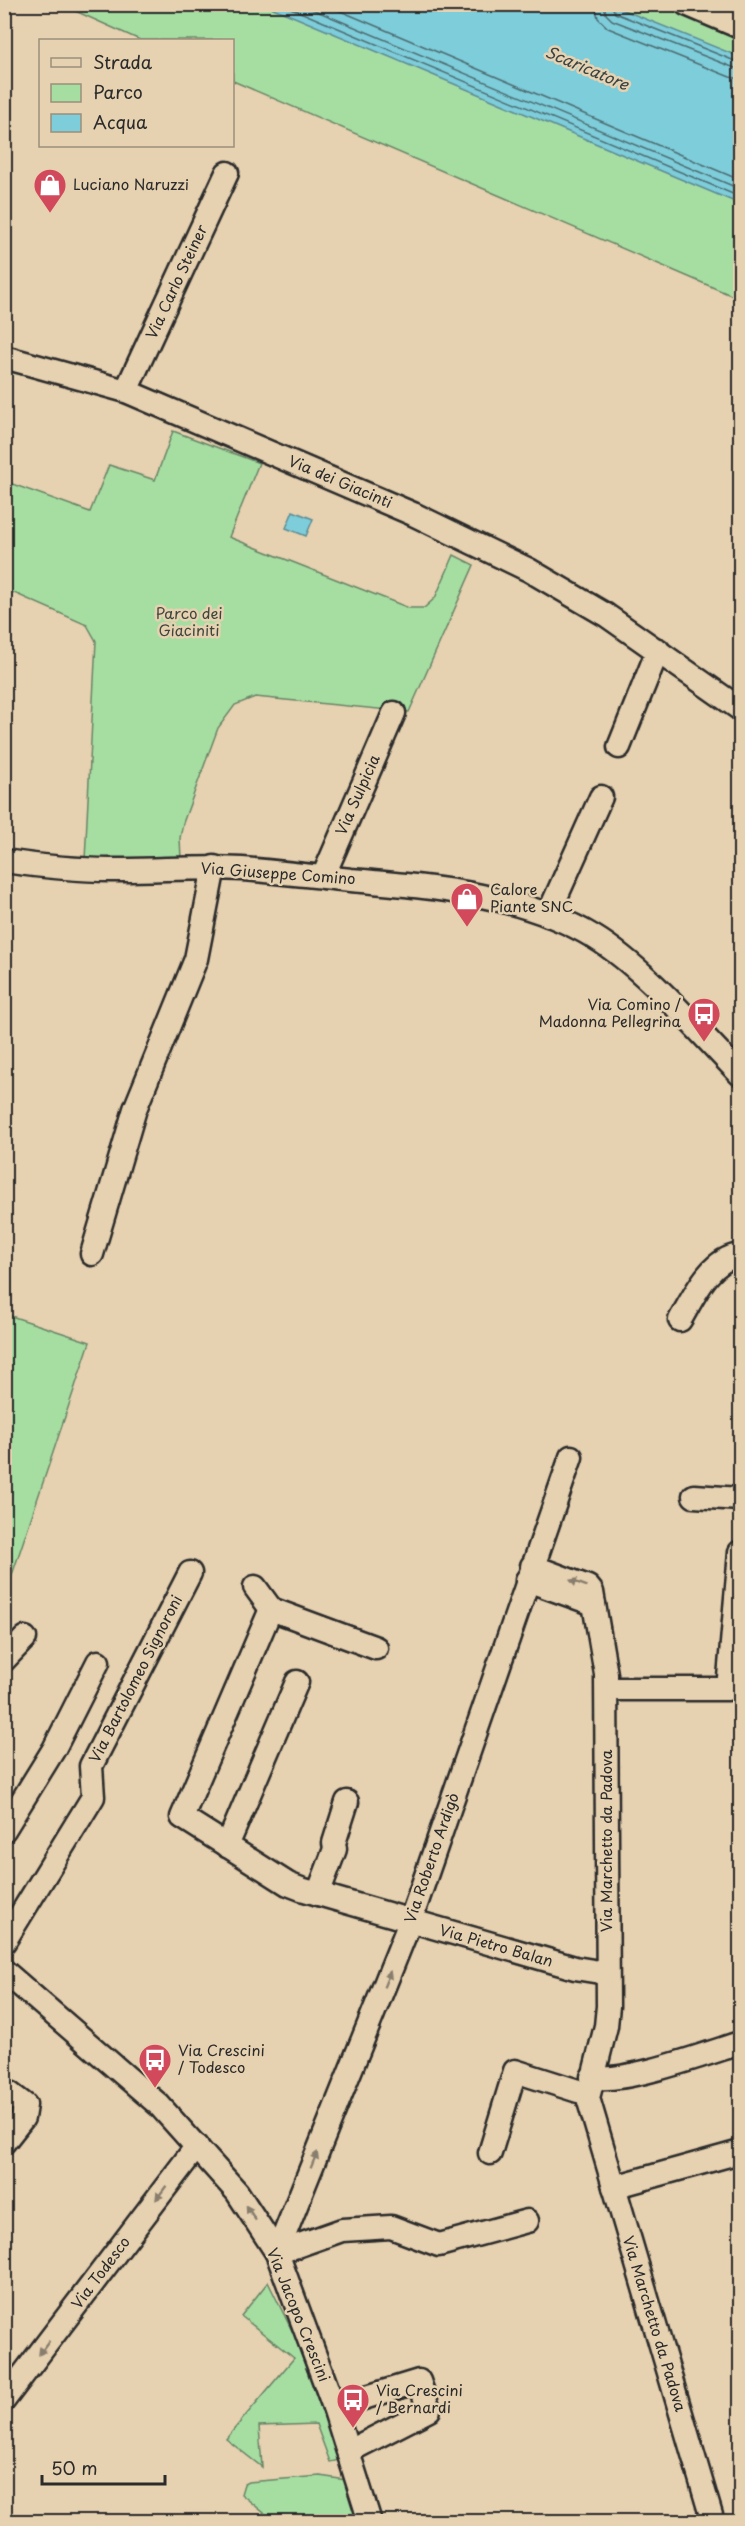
<svg xmlns="http://www.w3.org/2000/svg" width="745" height="2526" viewBox="0 0 745 2526" font-family="'Playpen Sans',sans-serif">
<style>
.green{fill:#a6dea2;stroke:#688466;stroke-width:1.5}
.water{fill:#7ecdda;stroke:#5d8c94;stroke-width:1.5}
.lines{fill:none;stroke-linecap:round;stroke-linejoin:round}
.shore{stroke:#4c6c71;stroke-width:1.5}
.minor-casing{stroke:#2b2b2b;stroke-width:27}
.minor{stroke:#e6d1b0;stroke-width:22}
.oneway{fill:#887e6e}
.labels{text-anchor:middle;stroke-width:5;stroke-linejoin:round;paint-order:stroke}
.poi-label{font-size:15px;fill:#2b2b2b;stroke:#e6d1b0;text-anchor:start}
.street-label{font-size:15px;fill:#2b2b2b;stroke:#e6d1b0}
.park-label{font-size:15px;fill:#3d463d;stroke:#e6d1b0}
.water-label{font-size:16px;font-style:italic;fill:#374345;stroke:#e6d1b0}
</style>
<rect width="100%" height="100%" fill="#e6d1b0"/>
<filter id="ink" filterUnits="userSpaceOnUse"><feTurbulence type="fractalNoise" baseFrequency=".0167" numOctaves="2"/><feDisplacementMap in="SourceGraphic" scale="12" xChannelSelector="R" yChannelSelector="G"/><feConvolveMatrix kernelMatrix="1 2 1 2 8 2 1 2 1" color-interpolation-filters="sRGB"/></filter>
<g filter="url(#ink)">
<g class="green">
<path d="M62,5H740V299L233,81L232,40H140Z"/>
<path d="M173,431L259,463L229,537L409,608H424L435,598L454,555L474,565L409,712L255,697L235,705L218,728L183,823L180,838L181,859L85,860L96,641L87,625L5,589L4,481L90,512L109,465L155,480Z"/>
<path d="M5,1314L90,1342L5,1596L4,1314Z"/>
<path d="M268,2282L294,2335L340,2460L330,2462L316,2424L259,2426L262,2467L226,2439L294,2358L241,2316Z"/>
<path d="M320,2476L346,2480L358,2521H274L241,2494L244,2484L248,2482Z"/>
</g>
<g class="water">
<path d="M266,5H611L740,57V204Z"/>
<path d="M293,511L313,519L306,536L286,528Z"/>
</g>
<g class="lines">
<g class="shore">
<path d="M281,4L740,197"/>
<path d="M300,4L740,189"/>
<path d="M324,4L740,180"/>
<path d="M595,4L598,18L608,28L730,77L740,79"/>
<path d="M604,4L606,14L612,20L740,70"/>
<path d="M611,4L615,13L740,63"/>
</g>
<g class="minor-casing">
<g id="minor">
<path d="M686,4L740,27"/>
<path d="M4,357L126,391L413,514L529,570L606,615L740,709"/>
<path d="M126,391L227,173"/>
<path d="M619,747L658,650"/>
<path d="M4,861C39,866 74,870 110,870C154,871 198,866 242,869C279,872 315,876 351,880C432,887 523,894 594,937C645,968 698,1031 740,1074"/>
<path d="M323,877L394,713"/>
<path d="M548,915L601,797"/>
<path d="M92,1254L135,1109L196,959L214,867"/>
<path d="M680,1320C694,1296 710,1259 740,1255"/>
<path d="M694,1496L740,1499"/>
<path d="M527,1580L594,1604L592,1592L588,1587L532,1566"/>
<path d="M255,1587L271,1609"/>
<path d="M594,1604L606,1674L608,2006L606,2026L588,2098L713,2522"/>
<path d="M376,1648L271,1609L182,1817L288,1884L301,1889L575,1968L606,1973"/>
<path d="M4,1660L25,1638"/>
<path d="M607,1689H728L740,1552"/>
<path d="M4,1830L54,1749L98,1662"/>
<path d="M227,1846L297,1682"/>
<path d="M318,1894L335,1849L334,1843L347,1802"/>
<path d="M4,1942L93,1797L91,1766L190,1573"/>
<path d="M4,1971L159,2105L237,2192L277,2253L334,2407L370,2522"/>
<path d="M592,2077C621,2085 708,2053 740,2043"/>
<path d="M4,2089L25,2105L23,2118L4,2142"/>
<path d="M490,2153L515,2071L578,2091L588,2092"/>
<path d="M614,2187L740,2152"/>
<path d="M277,2253L410,1922L571,1457"/>
<path d="M277,2253L342,2230L391,2227L439,2245L527,2221"/>
<path d="M4,2400L197,2146"/>
<path d="M334,2407L419,2381L429,2410L349,2451"/>
</g>
</g>
<use href="#minor" class="minor"/>
</g>
<defs><path id="oneway-solid" d="M-6-.8H1V-3.2L6.5 0L1 3.2V.8H-6Z" transform="scale(1.5)"/></defs>
<g class="oneway">
<use href="#oneway-solid" transform="translate(578 1583) rotate(-160)"/>
<use href="#oneway-solid" transform="translate(387 1979) rotate(-68)"/>
<use href="#oneway-solid" transform="translate(314 2160) rotate(-68)"/>
<use href="#oneway-solid" transform="translate(161 2193) rotate(127)"/>
<use href="#oneway-solid" transform="translate(251 2213) rotate(-123)"/>
<use href="#oneway-solid" transform="translate(44 2348) rotate(127)"/>
</g>
</g>
<defs>
<g id="shop-pin" transform="scale(1.725)"><path d="M0 17L-7.5 6A9.5 9.5 0 1 1 7.5 6Z" fill="#d1495b" stroke="#e6d1b0"/><path d="M-5-2.5h2.3a2.7 3.5 0 0 1 5.4 0H5L5.5 6h-11ZM-1.5-2.5h3a1.5 2.3 0 0 0-3 0Z" fill="#fff"/></g>
<g id="bus-pin" transform="scale(1.725)"><path d="M0 17L-7.5 6A9.5 9.5 0 1 1 7.5 6Z" fill="#d1495b" stroke="#e6d1b0"/><path d="M-5-6H5V4H4V6H2V4H-2V6H-4V4H-5ZM-3.5-4V0h7V-4ZM-3.5 1.2v1.5H-2V1.2ZM2 1.2v1.5H3.5V1.2Z" fill="#fff"/></g>
</defs>
<g fill-rule="evenodd">
<use href="#shop-pin" x="50" y="185"/>
<use href="#shop-pin" x="467" y="899"/>
<use href="#bus-pin" x="704" y="1014"/>
<use href="#bus-pin" x="155" y="2060"/>
<use href="#bus-pin" x="353" y="2400"/>
</g>
<g class="labels">
<g class="poi-label">
<text x="73" y="190">Luciano Naruzzi</text>
<text x="490" y="895">Calore<tspan x="490" dy="17">Piante SNC</tspan></text>
<text x="681" y="1010" text-anchor="end">Via Comino /<tspan x="681" dy="17">Madonna Pellegrina</tspan></text>
<text x="178" y="2056">Via Crescini<tspan x="178" dy="17">/ Todesco</tspan></text>
<text x="376" y="2396">Via Crescini<tspan x="376" dy="17">/ Bernardi</tspan></text>
</g>
<g class="street-label">
<text transform="translate(177 282) rotate(-65)" y="5">Via Carlo Steiner</text>
<text transform="translate(340 482) rotate(23)" y="5">Via dei Giacinti</text>
<text transform="translate(358 795) rotate(-66)" y="5">Via Sulpicia</text>
<text transform="translate(278 874) rotate(4)" y="5">Via Giuseppe Comino</text>
<text transform="translate(136 1679) rotate(-63)" y="5">Via Bartolomeo Signoroni</text>
<text transform="translate(607 1841) rotate(-90)" y="5">Via Marchetto da Padova</text>
<text transform="translate(432 1858) rotate(-71)" y="5">Via Roberto Ardigò</text>
<text transform="translate(496 1946) rotate(16)" y="5">Via Pietro Balan</text>
<text transform="translate(101 2273) rotate(-53)" y="5">Via Todesco</text>
<text transform="translate(298 2315) rotate(68)" y="5">Via Jacopo Crescini</text>
<text transform="translate(654 2324) rotate(73)" y="5">Via Marchetto da Padova</text>
</g>
<g class="park-label">
<text x="189" y="619">Parco dei<tspan x="189" dy="17">Giaciniti</tspan></text>
</g>
<g class="water-label">
<text transform="translate(587 68) rotate(23)" y="6">Scaricatore</text>
</g>
</g>
<rect width="745" height="2526" fill="none" stroke="#e6d1b0" stroke-width="24"/>
<rect x="12" y="12" width="721" height="2502" fill="none" stroke="#2b2b2b" stroke-width="2" filter="url(#ink)"/>
<rect x="39" y="39" width="195" height="108" fill="#e6d1b0" stroke="#9b8f7b" stroke-width="1.5"/>
<rect x="51" y="58" width="30" height="9" fill="#e6d1b0" stroke="#9b8f7b" stroke-width="1.5"/>
<text x="93" y="69" font-size="18" fill="#2b2b2b">Strada</text>
<rect x="51" y="84" width="30" height="18" fill="#a6dea2" stroke="#9b8f7b" stroke-width="1.5"/>
<text x="93" y="99" font-size="18" fill="#2b2b2b">Parco</text>
<rect x="51" y="114" width="30" height="18" fill="#7ecdda" stroke="#9b8f7b" stroke-width="1.5"/>
<text x="93" y="129" font-size="18" fill="#2b2b2b">Acqua</text>
<path d="M42 2475v9h123v-9" fill="none" stroke="#2b2b2b" stroke-width="3"/>
<text x="51" y="2475" font-size="18" fill="#2b2b2b" stroke="#e6d1b0" stroke-width="4.5" paint-order="stroke">50 m</text>
</svg>
